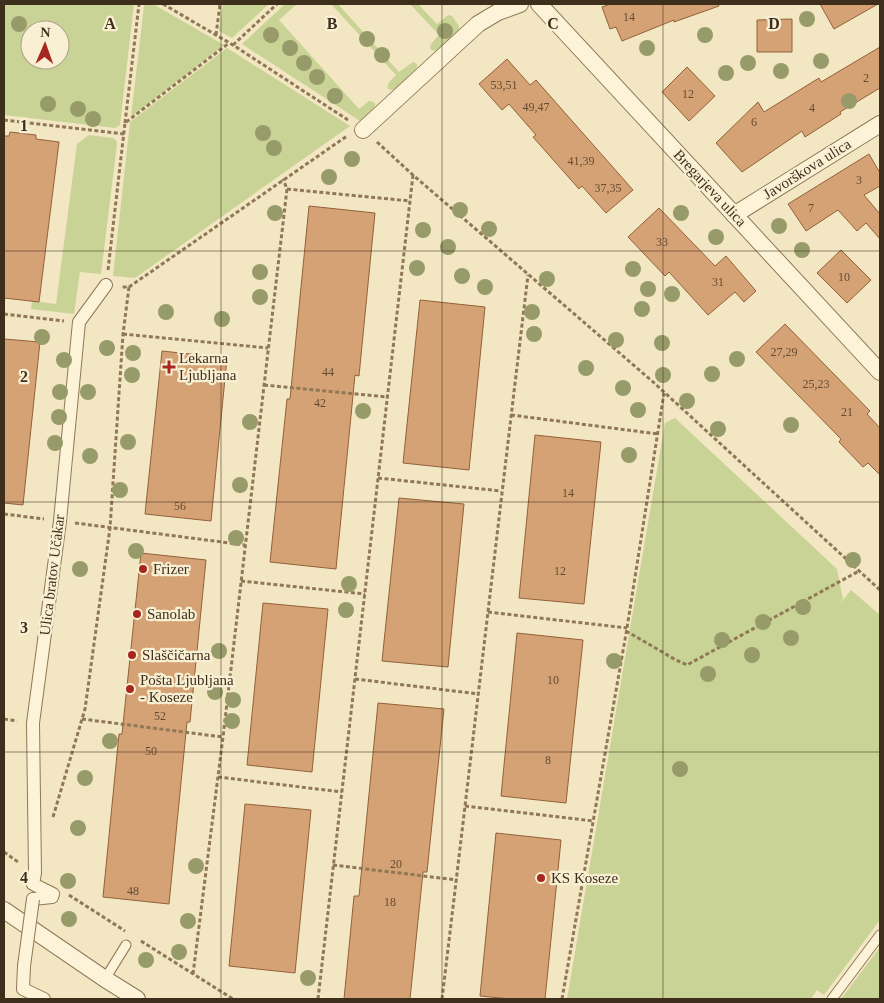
<svg xmlns="http://www.w3.org/2000/svg" width="884" height="1003" viewBox="0 0 884 1003" font-family="'Times New Roman',serif">
<style>
.green{fill:#c9d396;fill-rule:evenodd}
.building{fill:#d5a275;stroke:#92613a}
.lines{fill:none;stroke-linecap:round;stroke-linejoin:round}
.service-casing{stroke:#907857;stroke-width:11}
.pedestrian-casing{stroke:#907857;stroke-width:14}
.minor-casing{stroke:#907857;stroke-width:18}
.path{stroke:#907857;stroke-width:3;stroke-dasharray:4 2.5;stroke-linecap:butt}
.service{stroke:#fcf3d8;stroke-width:9}
.pedestrian{stroke:#fcf3d8;stroke-width:12}
.minor{stroke:#fcf3d8;stroke-width:16}
.pedestrian-bridge-casing{stroke:#907857;stroke-width:14;stroke-linecap:butt}
.pedestrian-bridge{stroke:#fcf3d8;stroke-width:12}
.tree{fill:#979b6a}
.grid{fill:none;stroke:#3e2f1d;stroke-width:1;stroke-opacity:0.55}
.poi-dot{fill:#a62620;stroke:#f9f0d4;stroke-width:2}
.labels{text-anchor:middle;stroke-width:4.5;stroke-linejoin:round;paint-order:stroke}
.number-label{font-size:12px;fill:#644c33}
.street-label{font-size:15px;fill:#3e2f1d;stroke:#f9f0d4}
.poi-label{font-size:15px;fill:#3e2f1d;stroke:#f9f0d4;text-anchor:start}
.grid-label{font-size:16px;text-anchor:middle;font-weight:bold;fill:#3e2f1d;stroke:#f9f0d4;stroke-width:4.5;stroke-linejoin:round;paint-order:stroke}
</style>
<rect width="100%" height="100%" fill="#f3e7c3"/>
<g class="green">
<path d="M4,4H134L120,125L115,128L4,115ZM30,30H60V60H30Z"/>
<path d="M146,4H153L224,45L131,117L144,6Z"/>
<path d="M223,4H269L232,38L219,31Z"/>
<path d="M285,4H297L279,20L359,109L369,101L374,102L375,104V107L360,121L242,44Z"/>
<path d="M331,4H338L399,72L413,62L417,64V67L415,70L395,89L392,90L388,89C386,82 393,79 396,75Z"/>
<path d="M410,4H418L437,24L448,15L452,16L459,26V31L437,51L431,50L430,47L431,44L439,35Z"/>
<path d="M227,48L350,126L135,278L113,276L130,122Z"/>
<path d="M89,135L113,138L116,140L117,144L101,274L80,272L74,314L31,309L32,301L56,304L77,144Z"/>
<path d="M675,418L837,569L843,599L839,605L851,590L880,615V920L824,995L817,990L811,999H567L665,423Z"/>
<path d="M880,947V999H841Z"/>
</g>
<g class="building">
<path d="M611,4H718L719,6L674,22V20L622,41L616,27L610,29L602,7Z"/>
<path d="M820,4H878L834,29Z"/>
<path d="M792,19V52H757V20Z"/>
<path d="M880,47V88L840,112L841,114L805,137L802,131L742,172L716,143L758,102L764,112L819,78L821,82Z"/>
<path d="M507,59L530,85L536,80L633,190L606,213L582,186L579,189L533,137L536,135L509,104L502,110L479,84Z"/>
<path d="M687,67L715,96L689,121L662,92Z"/>
<path d="M10,132L36,135V139L59,142L39,302L4,298V136H9Z"/>
<path d="M869,154L880,173V186L864,195L880,214V239L866,223L857,231L838,210L806,231L788,204Z"/>
<path d="M309,206L375,213L359,376L355,375L336,569L270,562L287,399H290Z"/>
<path d="M659,208L715,266L726,256L756,291L744,302L735,292L708,315L669,272L665,276L628,237Z"/>
<path d="M841,250L871,280L847,303L817,273Z"/>
<path d="M420,300L485,307L469,470L403,463Z"/>
<path d="M785,324L870,411L867,414L880,428V475L868,463L863,467L839,442L841,439L756,352Z"/>
<path d="M4,339L40,342L23,505L4,503Z"/>
<path d="M162,351L227,358L211,521L145,514Z"/>
<path d="M535,435L601,442L584,604L519,598Z"/>
<path d="M399,498L464,504L448,667L382,661Z"/>
<path d="M141,553L206,560L190,722H187L169,904L103,897L119,734H122Z"/>
<path d="M263,603L328,609L312,772L247,765Z"/>
<path d="M517,633L583,640L566,803L501,796Z"/>
<path d="M378,703L444,709L427,872H423L410,999H344L354,896H359Z"/>
<path d="M245,804L311,810L295,973L229,966Z"/>
<path d="M496,833L561,840L545,999H510L480,996Z"/>
</g>
<g class="lines">
<g class="service-casing">
<g id="service">
<path d="M105,979L126,945"/>
<path d="M832,999L880,935"/>
</g>
</g>
<g class="pedestrian-casing">
<g id="pedestrian">
<path d="M33,899L52,897L53,894L33,884L35,873L33,723L60,521L79,322L106,285"/>
<path d="M24,966L23,989L44,999"/>
</g>
</g>
<g class="minor-casing">
<g id="minor">
<path d="M539,4L880,372"/>
<path d="M363,130L478,24L498,12L520,4"/>
<path d="M734,215L880,124"/>
<path d="M4,910L105,979L137,999"/>
</g>
</g>
<g class="path">
<path d="M163,4L233,45L348,120"/>
<path d="M216,35L220,4"/>
<path d="M233,45L277,4"/>
<path d="M4,120L124,134"/>
<path d="M125,123L139,4"/>
<path d="M377,142L413,175L652,381L880,590"/>
<path d="M287,189L410,201"/>
<path d="M108,270L125,123L229,43"/>
<path d="M129,287L347,136"/>
<path d="M4,314L64,321"/>
<path d="M123,334L268,348"/>
<path d="M264,385L388,397"/>
<path d="M511,415L658,434"/>
<path d="M378,478L501,491"/>
<path d="M4,514L44,519"/>
<path d="M75,523L245,545"/>
<path d="M241,581L365,594"/>
<path d="M488,612L627,628"/>
<path d="M626,631L676,660L687,665L859,571"/>
<path d="M355,679L479,694"/>
<path d="M4,719L17,721"/>
<path d="M82,719L223,737"/>
<path d="M218,777L342,792"/>
<path d="M465,806L593,821"/>
<path d="M53,817L85,709L110,528L123,334L129,287H122"/>
<path d="M4,852L18,862"/>
<path d="M333,865L457,880"/>
<path d="M69,895L125,931"/>
<path d="M141,941L233,999"/>
<path d="M193,974L223,737L287,189L283,179"/>
<path d="M318,999L413,175"/>
<path d="M442,999C471,758 499,516 528,275"/>
<path d="M562,999L627,628L664,393"/>
</g>
<use href="#service" class="service"/>
<use href="#pedestrian" class="pedestrian"/>
<use href="#minor" class="minor"/>
<g class="pedestrian-bridge-casing">
<path id="pedestrian-bridge" d="M24,966L33,899"/>
</g>
<use href="#pedestrian-bridge" class="pedestrian-bridge"/>
</g>
<g class="tree">
<circle cx="807" cy="19" r="8"/>
<circle cx="19" cy="24" r="8"/>
<circle cx="445" cy="31" r="8"/>
<circle cx="271" cy="35" r="8"/>
<circle cx="705" cy="35" r="8"/>
<circle cx="367" cy="39" r="8"/>
<circle cx="290" cy="48" r="8"/>
<circle cx="647" cy="48" r="8"/>
<circle cx="382" cy="55" r="8"/>
<circle cx="821" cy="61" r="8"/>
<circle cx="304" cy="63" r="8"/>
<circle cx="748" cy="63" r="8"/>
<circle cx="781" cy="71" r="8"/>
<circle cx="726" cy="73" r="8"/>
<circle cx="317" cy="77" r="8"/>
<circle cx="335" cy="96" r="8"/>
<circle cx="849" cy="101" r="8"/>
<circle cx="48" cy="104" r="8"/>
<circle cx="78" cy="109" r="8"/>
<circle cx="93" cy="119" r="8"/>
<circle cx="263" cy="133" r="8"/>
<circle cx="274" cy="148" r="8"/>
<circle cx="352" cy="159" r="8"/>
<circle cx="329" cy="177" r="8"/>
<circle cx="460" cy="210" r="8"/>
<circle cx="275" cy="213" r="8"/>
<circle cx="681" cy="213" r="8"/>
<circle cx="779" cy="226" r="8"/>
<circle cx="489" cy="229" r="8"/>
<circle cx="423" cy="230" r="8"/>
<circle cx="716" cy="237" r="8"/>
<circle cx="448" cy="247" r="8"/>
<circle cx="802" cy="250" r="8"/>
<circle cx="417" cy="268" r="8"/>
<circle cx="633" cy="269" r="8"/>
<circle cx="260" cy="272" r="8"/>
<circle cx="462" cy="276" r="8"/>
<circle cx="547" cy="279" r="8"/>
<circle cx="485" cy="287" r="8"/>
<circle cx="648" cy="289" r="8"/>
<circle cx="672" cy="294" r="8"/>
<circle cx="260" cy="297" r="8"/>
<circle cx="642" cy="309" r="8"/>
<circle cx="166" cy="312" r="8"/>
<circle cx="532" cy="312" r="8"/>
<circle cx="222" cy="319" r="8"/>
<circle cx="534" cy="334" r="8"/>
<circle cx="42" cy="337" r="8"/>
<circle cx="616" cy="340" r="8"/>
<circle cx="662" cy="343" r="8"/>
<circle cx="107" cy="348" r="8"/>
<circle cx="133" cy="353" r="8"/>
<circle cx="737" cy="359" r="8"/>
<circle cx="64" cy="360" r="8"/>
<circle cx="586" cy="368" r="8"/>
<circle cx="712" cy="374" r="8"/>
<circle cx="132" cy="375" r="8"/>
<circle cx="663" cy="375" r="8"/>
<circle cx="623" cy="388" r="8"/>
<circle cx="60" cy="392" r="8"/>
<circle cx="88" cy="392" r="8"/>
<circle cx="687" cy="401" r="8"/>
<circle cx="638" cy="410" r="8"/>
<circle cx="363" cy="411" r="8"/>
<circle cx="59" cy="417" r="8"/>
<circle cx="250" cy="422" r="8"/>
<circle cx="791" cy="425" r="8"/>
<circle cx="718" cy="429" r="8"/>
<circle cx="128" cy="442" r="8"/>
<circle cx="55" cy="443" r="8"/>
<circle cx="629" cy="455" r="8"/>
<circle cx="90" cy="456" r="8"/>
<circle cx="240" cy="485" r="8"/>
<circle cx="120" cy="490" r="8"/>
<circle cx="236" cy="538" r="8"/>
<circle cx="136" cy="551" r="8"/>
<circle cx="853" cy="560" r="8"/>
<circle cx="80" cy="569" r="8"/>
<circle cx="349" cy="584" r="8"/>
<circle cx="803" cy="607" r="8"/>
<circle cx="346" cy="610" r="8"/>
<circle cx="763" cy="622" r="8"/>
<circle cx="791" cy="638" r="8"/>
<circle cx="722" cy="640" r="8"/>
<circle cx="219" cy="651" r="8"/>
<circle cx="752" cy="655" r="8"/>
<circle cx="614" cy="661" r="8"/>
<circle cx="708" cy="674" r="8"/>
<circle cx="215" cy="692" r="8"/>
<circle cx="233" cy="700" r="8"/>
<circle cx="232" cy="721" r="8"/>
<circle cx="110" cy="741" r="8"/>
<circle cx="680" cy="769" r="8"/>
<circle cx="85" cy="778" r="8"/>
<circle cx="78" cy="828" r="8"/>
<circle cx="196" cy="866" r="8"/>
<circle cx="68" cy="881" r="8"/>
<circle cx="69" cy="919" r="8"/>
<circle cx="188" cy="921" r="8"/>
<circle cx="179" cy="952" r="8"/>
<circle cx="146" cy="960" r="8"/>
<circle cx="308" cy="978" r="8"/>
</g>
<path class="grid" d="M221,4V999M442,4V999M663,4V999M4,251H880M4,502H880M4,752H880"/>
<g class="poi-dot">
<path d="M166.5 359.5h5v5h5v5h-5v5h-5v-5h-5v-5h5z"/>
<circle cx="143" cy="569" r="5"/>
<circle cx="137" cy="614" r="5"/>
<circle cx="132" cy="655" r="5"/>
<circle cx="130" cy="689" r="5"/>
<circle cx="541" cy="878" r="5"/>
</g>
<g class="labels">
<g class="number-label">
<text x="629" y="21">14</text>
<text x="866" y="82">2</text>
<text x="504" y="89">53,51</text>
<text x="688" y="98">12</text>
<text x="536" y="111">49,47</text>
<text x="812" y="112">4</text>
<text x="754" y="126">6</text>
<text x="581" y="165">41,39</text>
<text x="859" y="184">3</text>
<text x="608" y="192">37,35</text>
<text x="811" y="212">7</text>
<text x="662" y="246">33</text>
<text x="844" y="281">10</text>
<text x="718" y="286">31</text>
<text x="784" y="356">27,29</text>
<text x="328" y="376">44</text>
<text x="816" y="388">25,23</text>
<text x="320" y="407">42</text>
<text x="847" y="416">21</text>
<text x="568" y="497">14</text>
<text x="180" y="510">56</text>
<text x="560" y="575">12</text>
<text x="553" y="684">10</text>
<text x="160" y="720">52</text>
<text x="151" y="755">50</text>
<text x="548" y="764">8</text>
<text x="396" y="868">20</text>
<text x="133" y="895">48</text>
<text x="390" y="906">18</text>
</g>
<g class="street-label">
<text transform="translate(807 169) rotate(-32)" y="5">Javorškova ulica</text>
<text transform="translate(710 188) rotate(47)" y="5">Bregarjeva ulica</text>
<text transform="translate(52 575) rotate(-83)" y="5">Ulica bratov Učakar</text>
</g>
<g class="poi-label">
<text x="179" y="363">Lekarna<tspan x="179" dy="17">Ljubljana</tspan></text>
<text x="153" y="574">Frizer</text>
<text x="147" y="619">Sanolab</text>
<text x="142" y="660">Slaščičarna</text>
<text x="140" y="685">Pošta Ljubljana<tspan x="140" dy="17">- Koseze</tspan></text>
<text x="551" y="883">KS Koseze</text>
</g>
</g>
<g class="grid-label">
<text x="110" y="29">A</text>
<text x="332" y="29">B</text>
<text x="553" y="29">C</text>
<text x="774" y="29">D</text>
<text x="24" y="131">1</text>
<text x="24" y="382">2</text>
<text x="24" y="633">3</text>
<text x="24" y="883">4</text>
</g>
<rect width="884" height="1003" fill="none" stroke="#3e2f1d" stroke-width="10"/>
<g transform="translate(45 45) rotate(2)"><circle r="24" fill="#f9f0d4" stroke="#aea38b"/>
<path d="M0-4L9 19L0 12L-9 19Z" fill="#a62620"/>
<text y="-8" font-size="14" font-weight="bold" text-anchor="middle" fill="#3e2f1d">N</text>
</g>
</svg>
